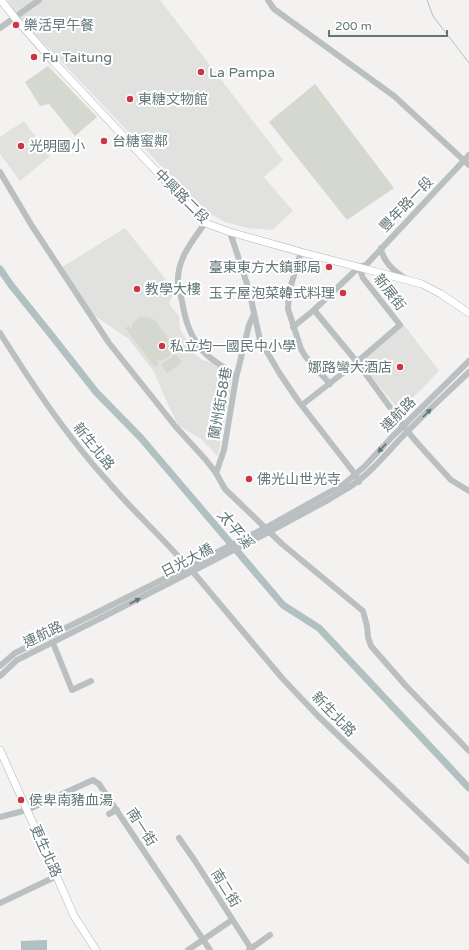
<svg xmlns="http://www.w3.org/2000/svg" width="469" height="950" viewBox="0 0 469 950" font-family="'Varela Round','Noto Sans TC',sans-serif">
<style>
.built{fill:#e1e2e0}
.green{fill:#d5d8cf}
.water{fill:#b1c0c0}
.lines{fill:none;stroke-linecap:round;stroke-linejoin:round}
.stream{stroke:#b1c0c0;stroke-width:1}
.river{stroke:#b1c0c0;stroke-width:7}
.major-casing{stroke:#aeb4b5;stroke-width:8}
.minor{stroke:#bac0c1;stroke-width:6}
.major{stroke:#fff;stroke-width:7}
.minor-bridge{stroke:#bac0c1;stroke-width:6}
.oneway{fill:#627678}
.poi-dot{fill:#ce3544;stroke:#fff;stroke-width:1.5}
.labels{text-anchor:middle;stroke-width:4;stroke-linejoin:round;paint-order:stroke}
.poi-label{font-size:14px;fill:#627678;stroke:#fff;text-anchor:start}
.street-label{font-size:14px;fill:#627678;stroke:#fff}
.water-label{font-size:15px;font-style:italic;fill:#617b79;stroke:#fff}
</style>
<rect width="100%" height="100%" fill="#f3f2f0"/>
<g class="built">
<path d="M7,0H160L283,160L264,177L293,211L272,230L248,228L225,222L203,210L14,12Z"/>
<path d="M24,121L50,156L20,181L0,154V137Z"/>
<path d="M125,228L175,291L169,304L179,316L180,329L194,353L202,360L210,362L228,374L231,379V385L218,456L200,438L179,426L169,407L154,372L128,338L124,336L94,315L62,267Z"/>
<path d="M404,325L439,371L400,411L360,363Z"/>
</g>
<g class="green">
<path d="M48,66L97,117L75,136L49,104L40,106L25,82Z"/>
<path d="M315,84L394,188L347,220L269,122Z"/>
<path d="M140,317H148L155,320L172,344C174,354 167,361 156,361L159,364L155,367L125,328L129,326L131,329L133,322Z"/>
<path d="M175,354L182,362L167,373L161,365Z"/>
</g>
<path class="water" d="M47,940V950H21V941Z"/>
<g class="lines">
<path class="stream" d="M427,0L433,16L469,63"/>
<path class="river" d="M0,269L11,285L52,336L96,392L141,438L283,605L319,628L469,788"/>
<g class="major-casing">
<g id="major">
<path d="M1,0L15,18L53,61L205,223L230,232L301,252L422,284L441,294L469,313"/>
<path d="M0,750L54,870L74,916L96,950"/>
</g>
</g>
<g class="minor">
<path d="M268,0L274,9L394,96L469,165"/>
<path d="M0,28L39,0"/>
<path d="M0,172L32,226L109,343L176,427L206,460L216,473L225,489L282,544L363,611L367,626L368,637L371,646L406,686L469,751"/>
<path d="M205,223C191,243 176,260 178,286C179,291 181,296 182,301C185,320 190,336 203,351C212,362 226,366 236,378"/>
<path d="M230,232L249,290L260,340L280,374L299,402L355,474L359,482"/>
<path d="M381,248C383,262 394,271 406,279"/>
<path d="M301,252L289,292L288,309L301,349L305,356L330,384"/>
<path d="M314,310L357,362L408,432L420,446L451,480L469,491"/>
<path d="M293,327L314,310L359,267L366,265L469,155"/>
<path d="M0,333C34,387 68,438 111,485C134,512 161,536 184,563"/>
<path d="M302,405L357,362L400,325L363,278L359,267"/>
<path d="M216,473L224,450L236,378L249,325L254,314"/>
<path d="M344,484L364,467L392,437L469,361"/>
<path d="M348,488C369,475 384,456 401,438C423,415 446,394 469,372"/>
<path d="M193,572L282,678L318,716L469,861"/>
<path d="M53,643L72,690L91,681"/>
<path d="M0,666L15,653L96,613"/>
<path d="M0,676L17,660L101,618"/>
<path d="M109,814L117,810"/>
<path d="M0,817L27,810L93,780L99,784L210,950"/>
<path d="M179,838L195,861L252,950"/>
<path d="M0,903L57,876"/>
<path d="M188,950L232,920"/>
<path d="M249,950L270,935"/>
</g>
<use href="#major" class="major"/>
<g class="minor-bridge">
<path d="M96,613L267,527L344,484"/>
<path d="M101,618L265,534L328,500L348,488"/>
</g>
</g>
<defs><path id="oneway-solid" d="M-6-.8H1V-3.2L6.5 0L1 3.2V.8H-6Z"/></defs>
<g class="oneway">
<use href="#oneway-solid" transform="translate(427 413) rotate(-45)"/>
<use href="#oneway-solid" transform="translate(382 448) rotate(133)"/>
<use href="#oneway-solid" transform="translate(135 601) rotate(-27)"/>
</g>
<g class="poi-dot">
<circle cx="16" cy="25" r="4"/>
<circle cx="34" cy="57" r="4"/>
<circle cx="201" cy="72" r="4"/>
<circle cx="130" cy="99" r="4"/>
<circle cx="104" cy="141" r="4"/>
<circle cx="21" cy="146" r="4"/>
<circle cx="329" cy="267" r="4"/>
<circle cx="137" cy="289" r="4"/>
<circle cx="343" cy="293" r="4"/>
<circle cx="162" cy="346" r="4"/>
<circle cx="400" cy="367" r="4"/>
<circle cx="249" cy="479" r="4"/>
<circle cx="21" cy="800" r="4"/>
</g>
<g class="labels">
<g class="poi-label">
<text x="24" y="30">樂活早午餐</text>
<text x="42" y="62">Fu Taitung</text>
<text x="209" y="77">La Pampa</text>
<text x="138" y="104">東糖文物館</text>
<text x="112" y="146">台糖蜜鄰</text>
<text x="29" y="151">光明國小</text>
<text x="321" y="272" text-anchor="end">臺東東方大鎮郵局</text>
<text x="145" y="294">教學大樓</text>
<text x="335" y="298" text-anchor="end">玉子屋泡菜韓式料理</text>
<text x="170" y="351">私立均一國民中小學</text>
<text x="392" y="372" text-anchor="end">娜路彎大酒店</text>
<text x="257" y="484">佛光山世光寺</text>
<text x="29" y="805">侯卑南豬血湯</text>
</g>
<g class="street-label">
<text transform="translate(182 196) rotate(45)" y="5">中興路二段</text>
<text transform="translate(406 204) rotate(-46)" y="5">豐年路一段</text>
<text transform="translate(390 292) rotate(52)" y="5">新展街</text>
<text transform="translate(220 403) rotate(-80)" y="5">蘭州街58巷</text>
<text transform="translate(398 414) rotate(-45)" y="5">連航路</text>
<text transform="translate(94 446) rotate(51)" y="5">新生北路</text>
<text transform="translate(187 560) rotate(-27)" y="5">日光大橋</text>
<text transform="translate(43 634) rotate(-26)" y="5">連航路</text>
<text transform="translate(334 714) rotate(46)" y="5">新生北路</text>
<text transform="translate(142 827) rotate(57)" y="5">南一街</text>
<text transform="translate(46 851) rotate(66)" y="5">更生北路</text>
<text transform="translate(226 888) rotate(58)" y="5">南二街</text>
</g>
<g class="water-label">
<text transform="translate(235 529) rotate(50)" y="5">太平溪</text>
</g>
</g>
<path d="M329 30v6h118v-6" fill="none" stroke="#627678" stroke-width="2"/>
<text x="335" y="30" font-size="12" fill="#627678" stroke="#ffffff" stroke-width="3" paint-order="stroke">200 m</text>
</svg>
